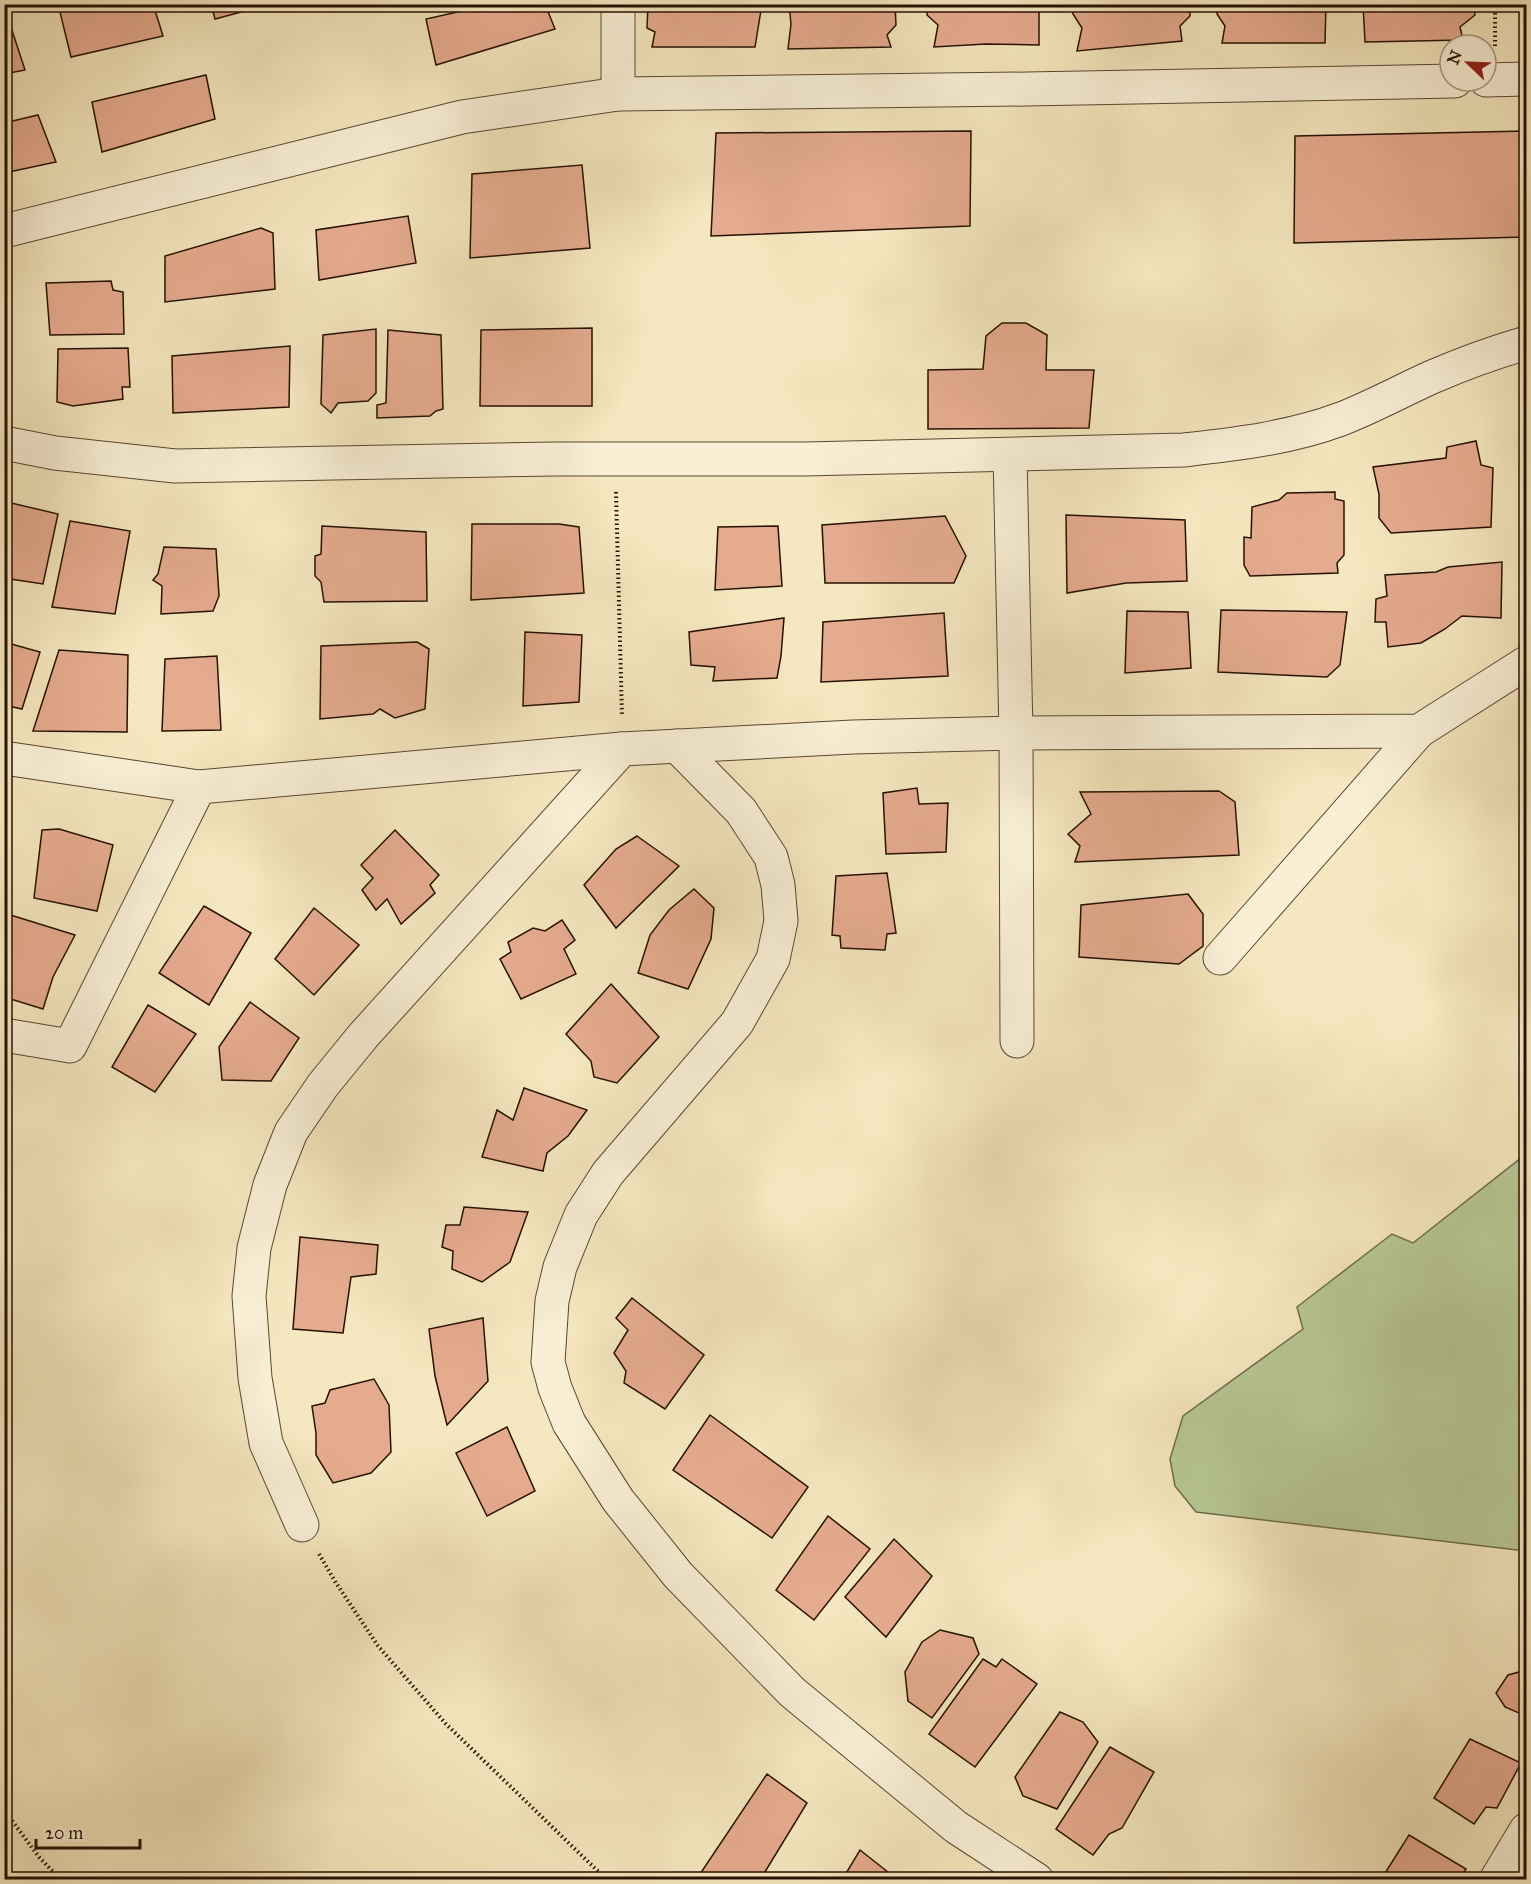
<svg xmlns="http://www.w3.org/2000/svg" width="1531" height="1884" viewBox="0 0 1531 1884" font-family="'IM FELL Great Primer',serif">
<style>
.green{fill:#b7c795;stroke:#6f6c4c;stroke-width:1.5}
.building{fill:#e5ab8f;stroke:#271104;stroke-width:1.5}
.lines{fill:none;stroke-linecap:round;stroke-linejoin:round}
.minor-casing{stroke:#5a4633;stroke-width:35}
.path{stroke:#271104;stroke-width:4;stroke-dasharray:1.5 3;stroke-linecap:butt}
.minor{stroke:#f8efd5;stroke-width:33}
</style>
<rect width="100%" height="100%" fill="#f5e7bf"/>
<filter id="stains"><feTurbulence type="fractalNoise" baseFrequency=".00333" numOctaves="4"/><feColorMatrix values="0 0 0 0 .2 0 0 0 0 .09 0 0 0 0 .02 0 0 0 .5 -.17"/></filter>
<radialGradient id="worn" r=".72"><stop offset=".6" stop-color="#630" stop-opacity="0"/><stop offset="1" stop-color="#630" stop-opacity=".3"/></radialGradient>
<path class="green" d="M1526,1154V1551L1196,1512L1175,1486L1170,1459L1183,1416L1303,1329L1297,1307L1392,1234L1413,1243Z"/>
<g class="building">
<path d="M58,4H153L163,36L71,57Z"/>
<path d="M211,4H271L215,19Z"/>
<path d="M493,4H545L555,29L436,65L426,19Z"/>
<path d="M648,4H762L755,47H652L655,32L647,28Z"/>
<path d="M789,4H895L896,25L887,35L891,47L788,49L791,24Z"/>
<path d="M928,4H1039V45L986,44L934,47L938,25L927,15Z"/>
<path d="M1072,4H1190V16L1180,26L1182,41L1077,51L1082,28L1073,14Z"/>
<path d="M1218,4H1326L1325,43H1222L1225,26L1217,14Z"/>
<path d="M1363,4H1473L1475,15L1460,27L1463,40L1365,42Z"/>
<rect x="1521" y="4" width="5" height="48"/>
<path d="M4,6L25,70L4,74Z"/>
<path d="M206,75L215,119L102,152L92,102Z"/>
<path d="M38,115L56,162L4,173V123Z"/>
<path d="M971,131L970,226L711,236L716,133Z"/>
<path d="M1526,131V237L1294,243L1295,136Z"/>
<path d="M582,165L590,248L470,258L472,174Z"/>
<path d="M408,216L416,263L319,280L316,230Z"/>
<path d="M261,228L273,233L275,289L165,302V256Z"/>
<path d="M111,281L113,290L123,292L124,334L50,335L46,283Z"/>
<path d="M1002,323H1026L1047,335L1046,370H1094L1089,428L928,429V370L983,369L986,336Z"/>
<path d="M592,328V406H480L481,330Z"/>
<path d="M376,329V393L368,401L338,403L331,413L321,404L323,335Z"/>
<path d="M388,330L441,335L443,409L436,411L430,416L377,418V405L386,403Z"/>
<path d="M290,346L289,407L173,413L172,356Z"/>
<path d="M128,348L130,387H122L123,399L73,406L57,402L58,349Z"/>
<path d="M1476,441L1481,465L1493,468L1491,527L1391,533L1379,518V494L1373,467L1446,458L1447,447Z"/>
<path d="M1335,492V499L1344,501V555L1337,563L1338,573L1250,576L1244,565V537L1251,538L1252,507L1279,500L1287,493Z"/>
<path d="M7,502L58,514L43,584L4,578V517Z"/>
<path d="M1066,515L1185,520L1187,581L1126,583L1067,593Z"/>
<path d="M945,516L966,556L954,583H825L822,525Z"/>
<path d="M70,521L130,531L115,614L52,607Z"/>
<path d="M472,524H559L579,527L584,593L471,600Z"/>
<path d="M322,526L426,532L427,601L324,602L321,582L315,576V556L321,554Z"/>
<path d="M778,526L782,586L715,590L718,527Z"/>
<path d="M164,547L216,549L219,596L213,611L161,614L162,586L153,580L158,574Z"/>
<path d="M1502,562L1501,618L1462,616L1445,629L1421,643L1388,647L1386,622H1375L1376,599L1387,596L1385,575L1436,572L1448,567Z"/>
<path d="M1221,610L1347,612L1340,665L1327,677L1218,672Z"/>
<path d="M1127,611L1188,612L1191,668L1125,673Z"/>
<path d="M944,613L948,676L821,682L823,622Z"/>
<path d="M784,618L781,656L777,678L713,681L715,667L691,665L689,632Z"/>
<path d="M525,632L582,635L579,702L523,706Z"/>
<path d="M4,642L40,652L22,709L4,705Z"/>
<path d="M417,642L429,649L425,709L395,718L380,709L373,714L320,719L321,646Z"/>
<path d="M59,650L128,655L127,732L33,731Z"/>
<path d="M217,656L221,730L162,731L165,659Z"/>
<path d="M917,788L919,804L948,803L946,852L886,854L883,793Z"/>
<path d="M1219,791L1235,802L1239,855L1075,862L1080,846L1068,834L1091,814L1080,792Z"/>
<path d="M59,829L113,845L97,911L34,898L42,830Z"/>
<path d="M395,830L439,875L430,885L435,893L401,924L387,899L376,910L362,890L373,878L361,865Z"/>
<path d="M637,836L679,866L616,928L584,885L616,849Z"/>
<path d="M887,873L896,933L887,934L885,950L841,948L840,936L832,935L836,876Z"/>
<path d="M694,889L714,908L711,939L688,989L638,973L650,935L669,910Z"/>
<path d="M1188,894L1203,914V946L1179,964L1079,957L1081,905Z"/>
<path d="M204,906L251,933L209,1005L159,973Z"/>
<path d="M314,908L359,945L314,995L275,959Z"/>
<path d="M4,913L75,935L53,977L43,1009L4,997Z"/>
<path d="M562,920L575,940L564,949L576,974L521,999L500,959L511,952L508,942L533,928L545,931Z"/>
<path d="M611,984L659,1037L617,1083L594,1077L591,1061L566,1034Z"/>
<path d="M250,1002L299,1038L271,1081L222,1080L219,1047Z"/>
<path d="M148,1005L196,1034L155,1092L112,1067Z"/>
<path d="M524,1088L587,1110L568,1136L547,1153L543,1171L482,1157L497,1110L513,1120Z"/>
<path d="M464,1207L528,1212L510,1262L482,1282L452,1269L453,1251L442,1247L446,1225H460Z"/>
<path d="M300,1237L378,1245L376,1274L351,1277L343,1333L293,1329Z"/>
<path d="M632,1298L704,1355L665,1409L624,1383L626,1371L614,1353L628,1330L616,1318Z"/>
<path d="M483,1318L488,1381L447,1425L435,1376L429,1329Z"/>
<path d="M374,1379L389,1405L391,1452L371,1473L333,1483L316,1455V1433L312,1406L325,1403L330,1390Z"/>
<path d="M710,1415L808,1487L772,1538L673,1470Z"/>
<path d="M507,1427L535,1491L487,1516L456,1453Z"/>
<path d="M828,1516L870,1549L814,1620L776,1590Z"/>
<path d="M894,1539L932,1576L886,1637L845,1597Z"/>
<path d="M940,1630L973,1638L979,1654L932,1718L908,1701L905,1672L922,1642Z"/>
<path d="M983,1659L996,1667L1002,1659L1037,1684L975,1767L929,1734Z"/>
<path d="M1526,1659V1716L1505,1707L1496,1693L1508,1675L1519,1672Z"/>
<path d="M1060,1712L1083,1722L1098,1742L1057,1809L1023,1796L1015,1777Z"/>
<path d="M1470,1739L1521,1763L1497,1808L1486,1807L1474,1824L1434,1798Z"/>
<path d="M1110,1747L1154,1772L1122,1828L1109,1834L1093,1855L1056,1829Z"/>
<path d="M767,1774L807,1803L760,1880H696Z"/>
<path d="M1409,1835L1466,1869L1459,1880H1384L1382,1878Z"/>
<path d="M860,1850L898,1880H842Z"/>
</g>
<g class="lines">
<g class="minor-casing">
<g id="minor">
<path d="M618,4V94"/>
<path d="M1486,80L1526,79"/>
<path d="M4,231L462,117L618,94L1027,89L1455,81"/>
<path d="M4,443L55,453L175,466L555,459H805L1184,450C1237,444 1290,438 1341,419C1372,407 1401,391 1432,377C1462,364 1495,352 1526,343"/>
<path d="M1010,455L1016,733L1017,1041"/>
<path d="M677,746L741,811L771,857L778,885L781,921L773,959L737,1023L608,1173L581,1215L560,1267L552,1301L548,1362L555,1388L569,1423L618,1500L678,1575L792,1692L956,1827L1037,1880"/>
<path d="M4,758L199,787L622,749L853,737L1016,733L1419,731L1526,663"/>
<path d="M1220,958L1419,731"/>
<path d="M4,1035L70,1046L199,787"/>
<path d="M302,1525L266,1443L255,1378L249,1296L254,1248L270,1185L291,1132L323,1085L363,1036L622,749"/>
<path d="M1496,1880L1526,1830"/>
</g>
</g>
<g class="path">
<path d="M1495,46V4"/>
<path d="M616,492L622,716"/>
<path d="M319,1554L336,1583L378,1646L446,1724L607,1880"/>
<path d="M4,1810L39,1857L61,1880"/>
</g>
<use href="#minor" class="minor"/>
</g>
<rect width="1531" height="1884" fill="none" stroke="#f5e7bf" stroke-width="24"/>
<rect x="6" y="6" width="1519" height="1872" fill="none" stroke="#271104" stroke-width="3"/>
<rect x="12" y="12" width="1507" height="1860" fill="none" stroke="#271104" stroke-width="1.5"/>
<g transform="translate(1468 63) rotate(293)"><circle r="28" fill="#f8efd5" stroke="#a49681" stroke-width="1.5"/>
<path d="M0-4.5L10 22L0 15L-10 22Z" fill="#8f2418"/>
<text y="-9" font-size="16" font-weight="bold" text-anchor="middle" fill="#271104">N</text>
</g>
<path d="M36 1839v9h104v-9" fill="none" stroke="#271104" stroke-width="3"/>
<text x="45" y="1839" font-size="18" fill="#271104" stroke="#f8efd5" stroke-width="4.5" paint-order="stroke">20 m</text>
<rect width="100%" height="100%" filter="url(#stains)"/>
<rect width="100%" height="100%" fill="url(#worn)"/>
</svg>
